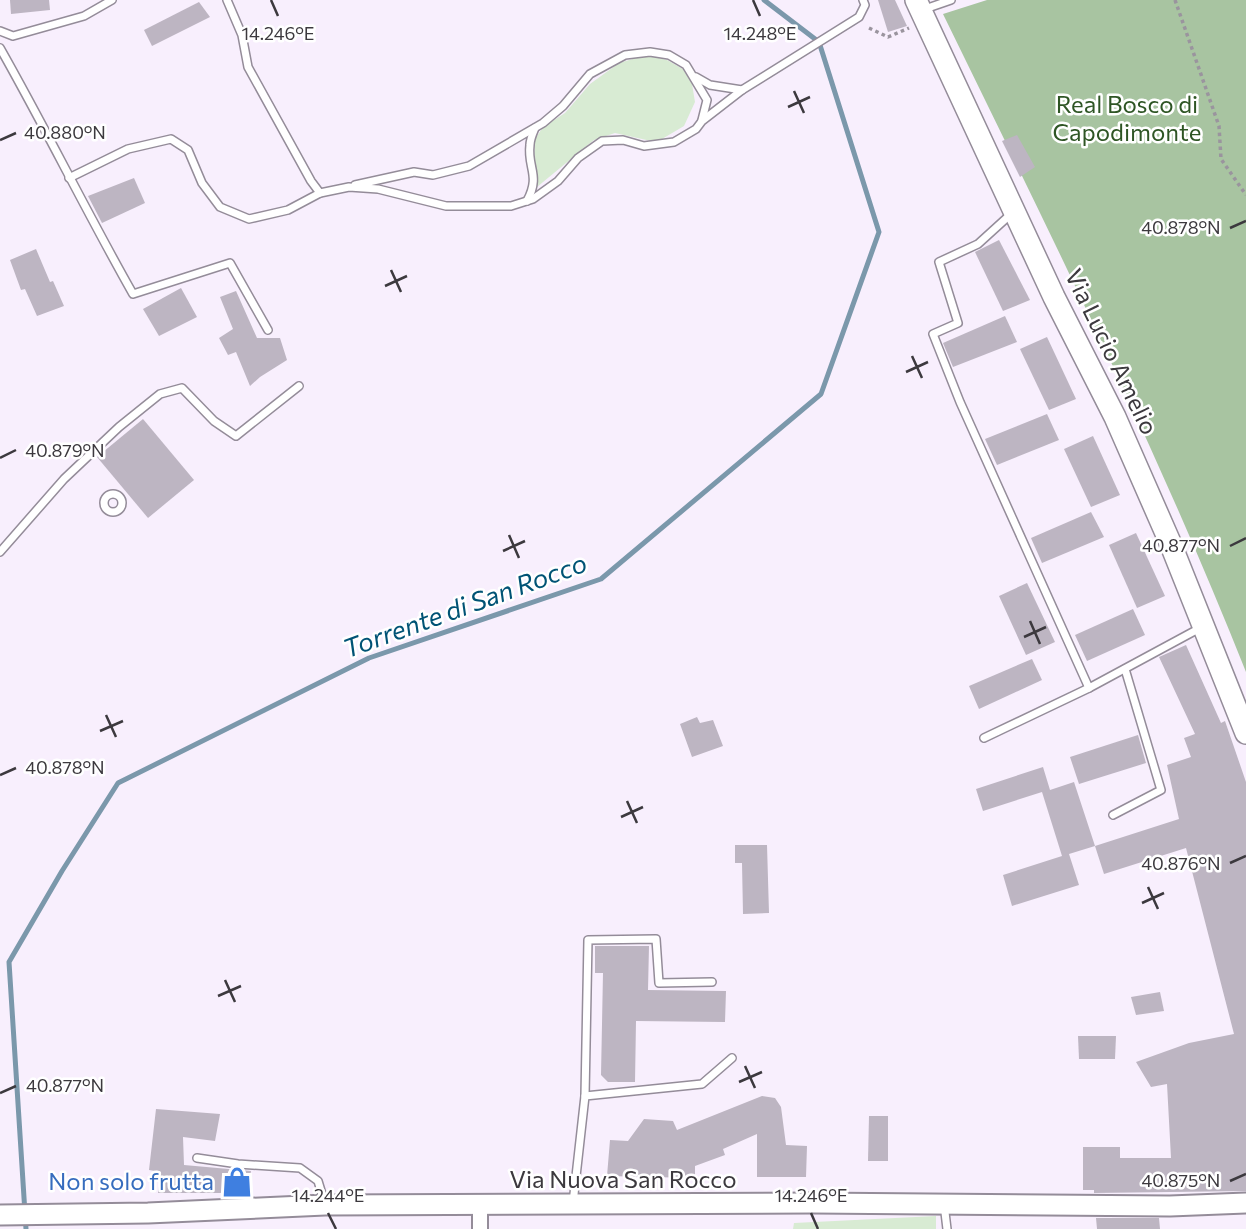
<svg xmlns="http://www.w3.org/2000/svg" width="1246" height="1229" viewBox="0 0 1246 1229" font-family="Commissioner,sans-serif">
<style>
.green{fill:#d8ebd3}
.forest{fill:#a8c4a1}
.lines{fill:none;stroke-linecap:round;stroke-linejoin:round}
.stream{stroke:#7b98ab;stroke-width:5}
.building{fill:#bdb5c2}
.service-casing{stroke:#948c99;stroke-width:10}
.minor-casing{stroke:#948c99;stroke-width:18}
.secondary-casing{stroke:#948c99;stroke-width:23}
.primary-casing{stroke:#948c99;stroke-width:24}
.path{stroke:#9a949e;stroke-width:3.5;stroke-dasharray:3.5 3.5;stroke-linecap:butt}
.service{stroke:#fff;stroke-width:7}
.minor{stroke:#fff;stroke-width:14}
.secondary{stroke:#fff;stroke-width:19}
.primary{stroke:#fff;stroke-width:21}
.ticks{fill:none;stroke:#3c393e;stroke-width:2.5}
.labels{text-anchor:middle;stroke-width:5;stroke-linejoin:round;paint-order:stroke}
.park-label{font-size:24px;fill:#2e5524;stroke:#fff}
.street-label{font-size:24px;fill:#3c393e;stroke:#fff}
.shop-label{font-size:24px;fill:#366cbe;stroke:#fff;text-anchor:end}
.water-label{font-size:26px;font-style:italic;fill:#005375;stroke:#fff}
.ticks-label{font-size:18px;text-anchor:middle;fill:#3c393e;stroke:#fff;stroke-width:5;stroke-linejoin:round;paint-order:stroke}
</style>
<rect width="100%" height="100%" fill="#f8effd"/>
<g class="green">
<path d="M646,55L667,60L683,69L692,84L695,102L684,126L662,139L651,141L615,133L594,140L537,187L534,158L535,139L543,127L565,113L590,84L619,63Z"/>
<path d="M936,1216V1229H793L794,1223Z"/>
</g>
<path class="forest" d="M987,0H1246V672C1157,448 1049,231 943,14Z"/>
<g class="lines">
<path class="stream" d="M26,1229L9,962L62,871L118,783L369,658L601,579L821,394L879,232L819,42L764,0"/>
</g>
<g class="building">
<path d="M10,0H49L50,10L11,14Z"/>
<path d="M878,0H895L907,26L888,32Z"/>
<path d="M199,2L210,17L152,46L144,30Z"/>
<path d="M1017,135L1035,167L1020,177L1002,141Z"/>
<path d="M134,178L145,203L102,223L88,196Z"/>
<path d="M999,240L1030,300L1003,311L975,252Z"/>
<path d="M36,249L50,282L53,281L64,306L37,316L25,289L21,290L10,260Z"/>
<path d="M181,288L197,317L159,336L143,309Z"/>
<path d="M236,291L257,338H280L287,360L260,377L250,386L236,352L228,355L219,338L233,329L220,297Z"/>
<path d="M1005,316L1017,342L953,367L943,343Z"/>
<path d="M1047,337L1076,399L1049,410L1020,349Z"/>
<path d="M1047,414L1059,440L997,465L985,439Z"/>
<path d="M143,419L194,480L148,518L97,457Z"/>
<path d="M1093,436L1120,495L1091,507L1064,449Z"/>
<path d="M1091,512L1104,537L1042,563L1031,538Z"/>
<path d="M1136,533L1165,596L1137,608L1109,545Z"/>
<path d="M1027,583L1055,642L1026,655L999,596Z"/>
<path d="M1133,609L1145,635L1087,661L1075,635Z"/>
<path d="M1186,645L1221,723L1225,721L1246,782V1191L1094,1193V1190H1083V1147H1120V1158H1171L1167,1084L1151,1087L1136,1062L1189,1043L1234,1034L1186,848L1104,874L1095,846L1179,819L1167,765L1191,757L1184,738L1195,734L1159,657Z"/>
<path d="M1032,659L1042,680L979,709L969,686Z"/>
<path d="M697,717L700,723L713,720L723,746L692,757L680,724Z"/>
<path d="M1138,735L1146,763L1079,784L1070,757Z"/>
<path d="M1043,767L1050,790L1074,782L1095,846L1069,854L1079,885L1012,906L1003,875L1062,856L1042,792L983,811L976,789Z"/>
<path d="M735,845H767L769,913L743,914L742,863H735Z"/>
<path d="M595,946H649L648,990L726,991L725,1022L636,1021L635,1082H608L601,1075L603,973H595Z"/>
<path d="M1160,992L1164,1011L1136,1015L1131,997Z"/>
<path d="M1078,1036H1116L1115,1059H1079Z"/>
<path d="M762,1096L775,1098L781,1107L786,1145L807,1146L806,1177H757V1134L723,1149L725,1155L695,1166V1178L607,1176L610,1140L628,1141L644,1119L673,1121L677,1130Z"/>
<path d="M156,1109L220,1114L215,1141L183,1137L184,1165L251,1171L247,1193H158L161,1172L149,1170Z"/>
<path d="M869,1116H888V1161H868Z"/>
<path d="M1096,1218H1159L1160,1229H1097Z"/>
</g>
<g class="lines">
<g class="service-casing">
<g id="service">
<path d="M227,0L242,35L248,67L311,181L320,193"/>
<path d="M922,10L951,0"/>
<path d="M0,31L13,36L84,16L112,0"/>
<path d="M0,48C46,129 87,213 133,294L230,263L268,330"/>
<path d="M696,77L710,85L742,90"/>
<path d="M69,178L128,149L171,139L188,150L202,183L220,207L249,219L288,210L320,193L349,187L378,189L446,206H511L533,199L558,181L578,158L602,141L623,140L644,146L674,142L696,129L702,121L742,90L859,17L865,5L863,0"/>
<path d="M355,185L414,172L433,175L469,166L543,123L563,106L590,74L625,55L650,52L669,55L686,65L707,100L702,120"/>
<path d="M527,201C541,175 527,168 530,145C530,139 533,133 535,128"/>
<path d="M1011,214L978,244L939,262L958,323L933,334L960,402L1089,688"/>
<circle cx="113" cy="503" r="9"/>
<path d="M0,552L64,479L119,427L160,394L182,388L214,421L236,436L299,386"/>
<path d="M984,738L1089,688L1202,627"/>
<path d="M1113,815L1161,790L1125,669"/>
<path d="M585,1096L588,940L656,939L659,983L712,982"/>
<path d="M197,1158L238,1164L300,1168L318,1181L325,1204"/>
<path d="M573,1203L585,1096L702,1084L732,1058"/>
<path d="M944,1204L947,1229"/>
</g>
</g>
<g class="minor-casing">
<path id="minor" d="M480,1205V1229"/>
</g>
<g class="secondary-casing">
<path id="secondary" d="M0,1215L148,1213L325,1205L813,1203L1170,1206L1246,1203"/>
</g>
<g class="primary-casing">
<path id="primary" d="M916,0L1054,297L1115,417L1169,540L1246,733"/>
</g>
<g class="path">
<path d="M1175,0L1219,126L1221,159L1246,195"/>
<path d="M869,28L888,37L909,28"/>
</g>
<use href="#service" class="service"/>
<use href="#minor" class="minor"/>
<use href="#secondary" class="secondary"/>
<use href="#primary" class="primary"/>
</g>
<path class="ticks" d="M271,0L278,16M753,0L760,16M794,91L804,113M788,107L810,97M0,140L16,133M1230,228L1246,221M391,270L401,292M385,286L407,276M912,356L922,378M906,372L928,362M0,458L16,450M509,535L519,558M1230,546L1246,538M503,551L525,541M1030,621L1040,644M1024,637L1046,627M106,715L116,737M100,731L123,721M0,775L16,768M627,801L637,823M621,817L643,807M1230,863L1246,856M1148,887L1158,909M1142,903L1164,893M225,980L235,1002M218,996L241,986M745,1066L755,1088M739,1082L762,1072M0,1093L16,1086M1230,1181L1246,1174M328,1213L336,1229M811,1213L818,1229"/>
<defs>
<g id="shop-bare" transform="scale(2.415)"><path d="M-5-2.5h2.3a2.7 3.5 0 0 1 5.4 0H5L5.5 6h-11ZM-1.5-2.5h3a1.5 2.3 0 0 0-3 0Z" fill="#3f7fe0" stroke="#fff" stroke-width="2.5" paint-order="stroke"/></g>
</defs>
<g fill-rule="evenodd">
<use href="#shop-bare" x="237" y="1182"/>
</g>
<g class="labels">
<g class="park-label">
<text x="1127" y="113">Real Bosco di<tspan x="1127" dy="28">Capodimonte</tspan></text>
</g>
<g class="street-label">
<text transform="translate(1111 352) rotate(64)" y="8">Via Lucio Amelio</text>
<text x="623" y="1188">Via Nuova San Rocco</text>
</g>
<g class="shop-label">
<text x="214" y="1190">Non solo frutta</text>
</g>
<g class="water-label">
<text transform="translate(465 606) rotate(-20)" y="9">Torrente di San Rocco</text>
</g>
</g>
<g class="ticks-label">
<text x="278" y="40">14.246°E</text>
<text x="760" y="40">14.248°E</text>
<text x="65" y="139">40.880°N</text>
<text x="1181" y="234">40.878°N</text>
<text x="65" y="457">40.879°N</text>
<text x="1181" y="552">40.877°N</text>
<text x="65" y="774">40.878°N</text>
<text x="1181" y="870">40.876°N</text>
<text x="65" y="1092">40.877°N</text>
<text x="1181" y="1187">40.875°N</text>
<text x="328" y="1202">14.244°E</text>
<text x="811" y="1202">14.246°E</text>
</g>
</svg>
